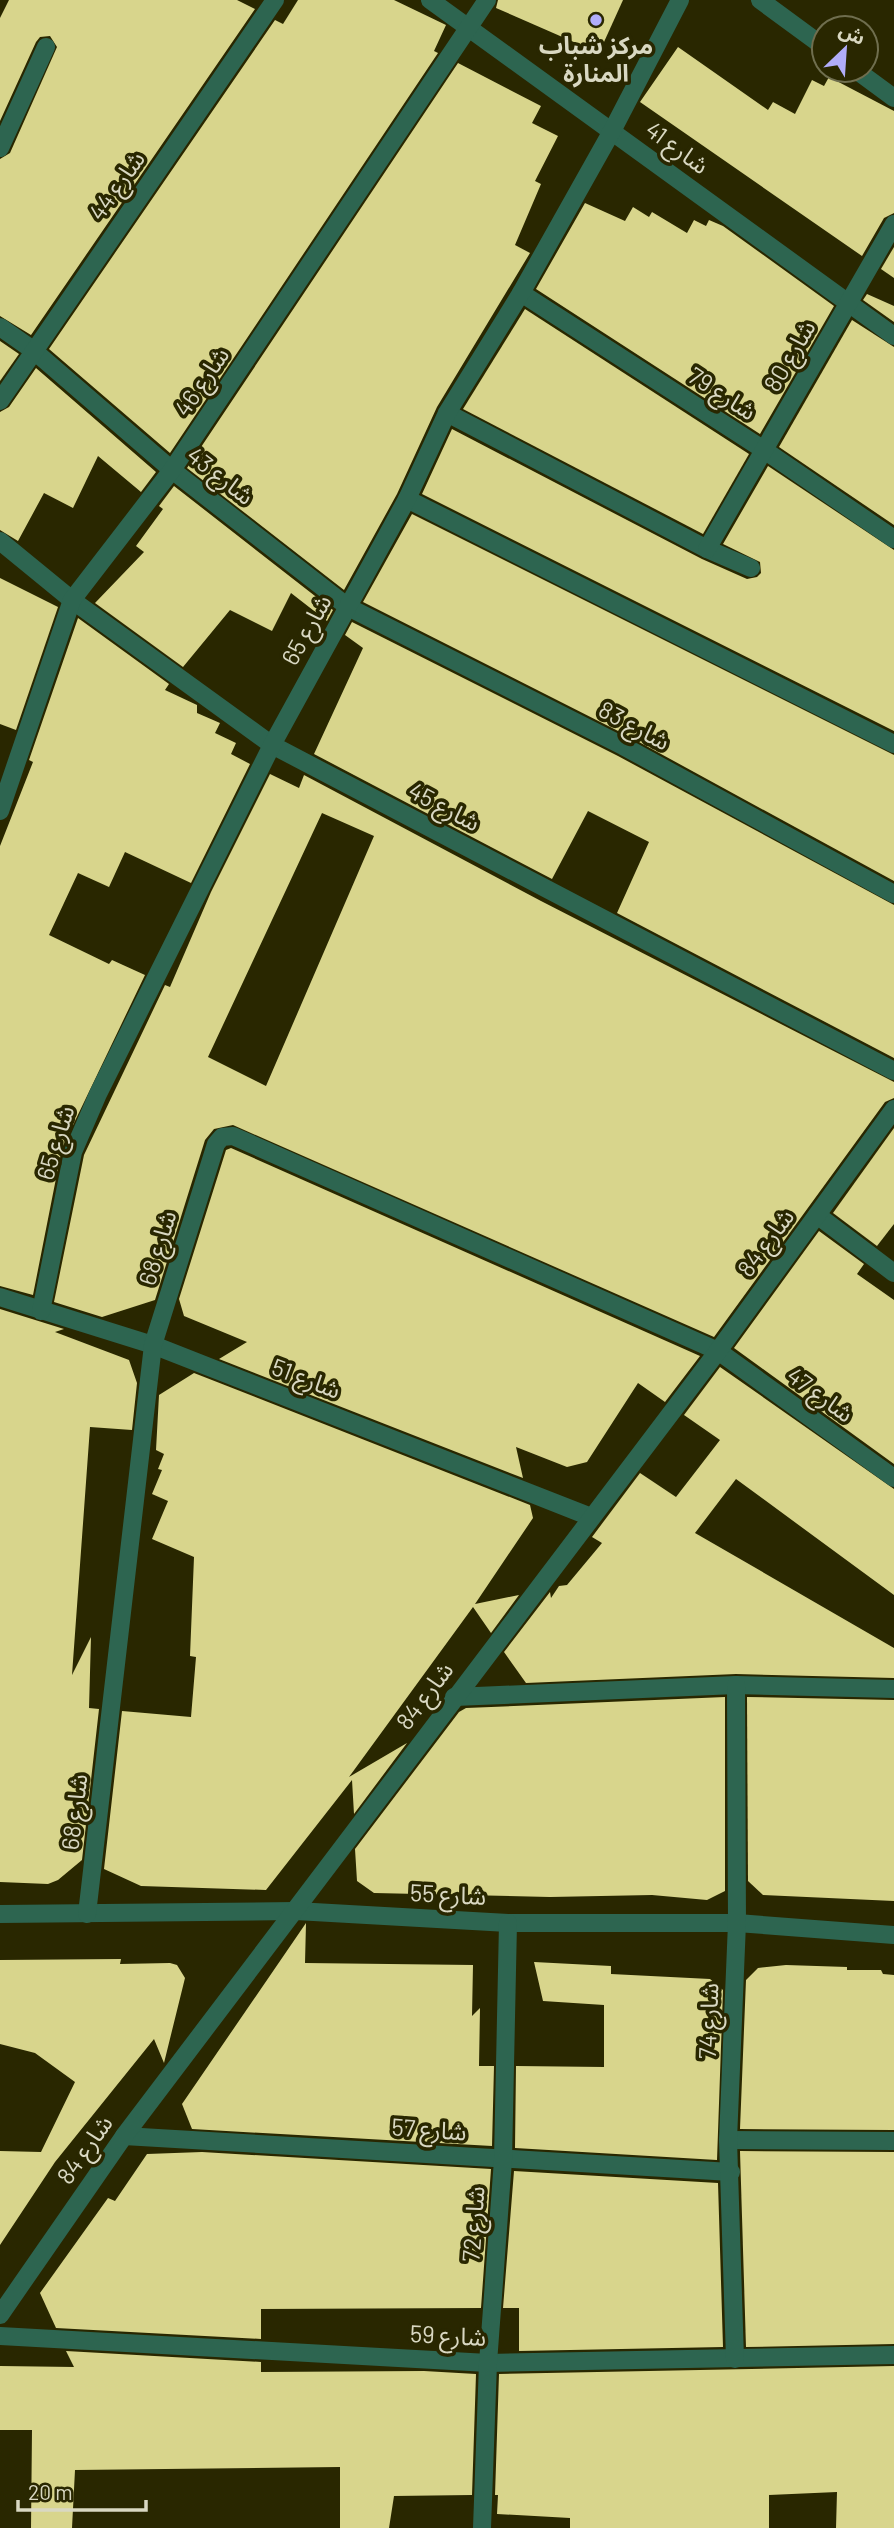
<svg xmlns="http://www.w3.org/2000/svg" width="894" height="2528" viewBox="0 0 894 2528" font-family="Barlow,'Noto Sans Arabic',sans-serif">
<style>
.building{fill:#d8d58c;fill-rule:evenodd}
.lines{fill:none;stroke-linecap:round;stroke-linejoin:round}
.street{stroke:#2d6550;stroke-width:18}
.poi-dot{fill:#b1adfa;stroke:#292700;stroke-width:2.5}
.labels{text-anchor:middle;stroke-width:7;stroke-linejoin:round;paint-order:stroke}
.poi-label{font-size:24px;font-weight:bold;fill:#d9d8c2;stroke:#292700}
.street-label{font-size:24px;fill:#d9d8c2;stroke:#292700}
</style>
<rect width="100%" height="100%" fill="#292700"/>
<g class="building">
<path d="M9,0H237L255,9L31,335L0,316V159L10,153L57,47L50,36L40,37L36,42L0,121V18Z"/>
<path d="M298,0H394L446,25L434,51L438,53L170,453L49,349L275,20L283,24Z"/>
<path d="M498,0H623L599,53L496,8Z"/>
<path d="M678,47L768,110L773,102L795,114L812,80L824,86L829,77L894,111V213L884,218L862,256L640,102Z"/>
<path d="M458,63L541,106L532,123L558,136L535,181L541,184L515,245L530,253L437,407L397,494L344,590L187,468Z"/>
<path d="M585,203L625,221L633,207L649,217L652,212L687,233L694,220L706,226L709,220L723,226L834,306L760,434L536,289Z"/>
<path d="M894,247V278L881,269Z"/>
<path d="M867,294L894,306V322L863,300Z"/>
<path d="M525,309L749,454L703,534L463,409Z"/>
<path d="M852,320L894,347V525L779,447Z"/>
<path d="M0,341L19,354L0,381Z"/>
<path d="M36,368L156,472L141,492L98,456L73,508L44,493L18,541L0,530V412L9,407Z"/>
<path d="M452,429L702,559L747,579L757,577L761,573L760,562L723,544L768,466L894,550V731L422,494Z"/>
<path d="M174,486L333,610L327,621L291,593L272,631L230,610L183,667L95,603L144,552L136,546L163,509L159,506Z"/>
<path d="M412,514L894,755V881L628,736L363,602Z"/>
<path d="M0,578L58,607L16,730L0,724Z"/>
<path d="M78,618L169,684L165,690L197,705V713L220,723L215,733L236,743L231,754L250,764L191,883L125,852L109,887L78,873L49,935L109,964L112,960L145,975L62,1148L33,1295L0,1286V846L33,762L29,760Z"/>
<path d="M352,622L618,756L894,905V1058L617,913L649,842L588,811L552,879L314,754L363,648L345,635Z"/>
<path d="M270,774L299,788L304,775L541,901L894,1082V1098L885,1102L714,1337L233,1125L214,1129L205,1140L155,1300L102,1317L54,1302L84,1155L165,985L170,987L211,892ZM322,813L374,836L266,1086L208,1057Z"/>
<path d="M894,1128V1224L877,1246L833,1213Z"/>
<path d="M231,1148L700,1356L665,1402L638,1383L587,1462L567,1467L516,1447L523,1478L219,1359L247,1342L184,1316L179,1299L226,1150Z"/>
<path d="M819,1231L864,1264L857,1274L894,1300V1464L734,1348Z"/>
<path d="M0,1309L64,1329L55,1332L129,1360L137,1383L132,1430L90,1427L72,1675L91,1637L89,1708L99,1709L82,1860L58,1880L48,1884L0,1882Z"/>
<path d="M720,1367L894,1489V1595L736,1479L695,1533L894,1648V1678L736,1674L526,1683L504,1652L550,1592L551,1598L559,1586L567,1585L602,1543L592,1537L640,1473L676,1497L720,1440L684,1415Z"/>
<path d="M194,1373L530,1505L533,1518L475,1604L519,1595L491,1633L473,1607L349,1777L407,1743L354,1814L352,1780L266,1890L141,1886L104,1869L122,1711L191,1717L196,1657L190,1656L194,1557L152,1539L168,1501L152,1494L162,1470L158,1469L164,1454L156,1450L159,1395Z"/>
<path d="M725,1697V1891L707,1900L652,1895L550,1897L374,1893L357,1881L355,1849L459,1712L466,1708Z"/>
<path d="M747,1697L894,1700V1901L763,1895L748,1881Z"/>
<path d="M306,1923L305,1963L473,1965L472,2016L480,2008L479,2066H494L492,2146L192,2129L182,2104Z"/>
<path d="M121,1959L120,1964L170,1963L177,1965L185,1978L164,2063L154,2039L55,2162L0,2245V2151L41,2152L75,2082L35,2053L0,2044V1960Z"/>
<path d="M534,1962L611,1966V1974L710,1979L723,1990L717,2160L515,2148L516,2066L604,2067V2005L543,2001Z"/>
<path d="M786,1965L847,1967V1970H881L883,1974L894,1975V2130L740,2129L746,1980L758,1968Z"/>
<path d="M740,2151L894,2152V2344L746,2347Z"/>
<path d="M202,2152L491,2169L481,2308L261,2309V2339L56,2328L40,2293L108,2198L115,2201L147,2154Z"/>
<path d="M514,2171L718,2183L723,2347L519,2351V2308H503Z"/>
<path d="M66,2351L261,2362V2372L424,2371L476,2374L472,2495L394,2496L389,2528H340V2467L75,2470L72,2528H31L32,2430H0V2366L74,2367Z"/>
<path d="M894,2366V2528H836L837,2492L769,2495V2528H570V2518L497,2514L498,2495H495L499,2374Z"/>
</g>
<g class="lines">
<g class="street">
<path d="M430,0L894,336"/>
<path d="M760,0L824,47"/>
<path d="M856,70L894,98"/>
<path d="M0,148L46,47"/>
<path d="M521,293L764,450L894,539"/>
<path d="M0,327L33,350L172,470L348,607L623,746L894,894"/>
<path d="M0,401L275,0"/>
<path d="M447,413L707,549L751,568"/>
<path d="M407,499L894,744"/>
<path d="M0,541L72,600L272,745L894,1071"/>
<path d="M707,549L894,224"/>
<path d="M0,811L72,600L172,470L487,0"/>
<path d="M817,1215L894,1273"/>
<path d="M0,1297L153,1345L591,1517"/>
<path d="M41,1311L73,1152L98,1094L272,745L407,499L447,413L521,293L612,131L680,0"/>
<path d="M454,1697L736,1685L894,1689"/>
<path d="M0,1914L296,1911L508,1923H737L894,1935"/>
<path d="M87,1914L153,1345L216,1144L222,1137L233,1136L718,1351L894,1478"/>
<path d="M124,2136L731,2172"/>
<path d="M728,2140L894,2141"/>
<path d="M0,2315L124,2136L718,1351L894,1109"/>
<path d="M0,2336L488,2363L894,2355"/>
<path d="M735,2359L728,2140L737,1923L736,1685"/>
<path d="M482,2528L488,2363L503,2160L508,1923"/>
</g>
</g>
<circle class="poi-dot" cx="596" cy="20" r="7"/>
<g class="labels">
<g class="poi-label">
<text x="596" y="54">مركز شباب<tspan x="596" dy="28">المنارة</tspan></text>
</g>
<g class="street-label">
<text transform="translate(677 148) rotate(36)" y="8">شارع 41</text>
<text transform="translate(117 186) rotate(-55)" y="8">شارع 44</text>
<text transform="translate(790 356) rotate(-60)" y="8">شارع 80</text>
<text transform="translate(202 382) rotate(-56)" y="8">شارع 46</text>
<text transform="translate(722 394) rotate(33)" y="8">شارع 79</text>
<text transform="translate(220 476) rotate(38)" y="8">شارع 43</text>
<text transform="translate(307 630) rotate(-61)" y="8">شارع 65</text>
<text transform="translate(634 726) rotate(28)" y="8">شارع 83</text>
<text transform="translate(444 807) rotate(28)" y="8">شارع 45</text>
<text transform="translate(56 1143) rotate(-73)" y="8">شارع 65</text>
<text transform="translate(766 1243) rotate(-54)" y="8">شارع 84</text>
<text transform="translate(158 1248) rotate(-73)" y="8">شارع 68</text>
<text transform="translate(306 1379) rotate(21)" y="8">شارع 51</text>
<text transform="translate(820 1395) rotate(36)" y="8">شارع 47</text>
<text transform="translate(425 1696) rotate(-53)" y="8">شارع 84</text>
<text transform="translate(75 1812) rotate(-83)" y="8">شارع 68</text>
<text transform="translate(448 1895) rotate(3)" y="8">شارع 55</text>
<text transform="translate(709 2021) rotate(-88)" y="8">شارع 74</text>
<text transform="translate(429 2130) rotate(4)" y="8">شارع 57</text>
<text transform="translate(85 2150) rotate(-55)" y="8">شارع 84</text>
<text transform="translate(474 2224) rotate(-86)" y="8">شارع 72</text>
<text transform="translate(448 2336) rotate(3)" y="8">شارع 59</text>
</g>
</g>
<g transform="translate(845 49) rotate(25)"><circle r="33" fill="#292700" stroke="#6f6e4e" stroke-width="2"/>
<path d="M0-5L12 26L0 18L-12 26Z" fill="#b1adfa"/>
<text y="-10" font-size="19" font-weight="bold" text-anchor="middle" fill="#d9d8c2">ش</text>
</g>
<path d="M18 2500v10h128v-10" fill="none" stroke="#d9d8c2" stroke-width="3.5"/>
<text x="28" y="2500" font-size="21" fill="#d9d8c2" stroke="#292700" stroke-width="5" paint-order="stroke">20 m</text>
</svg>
